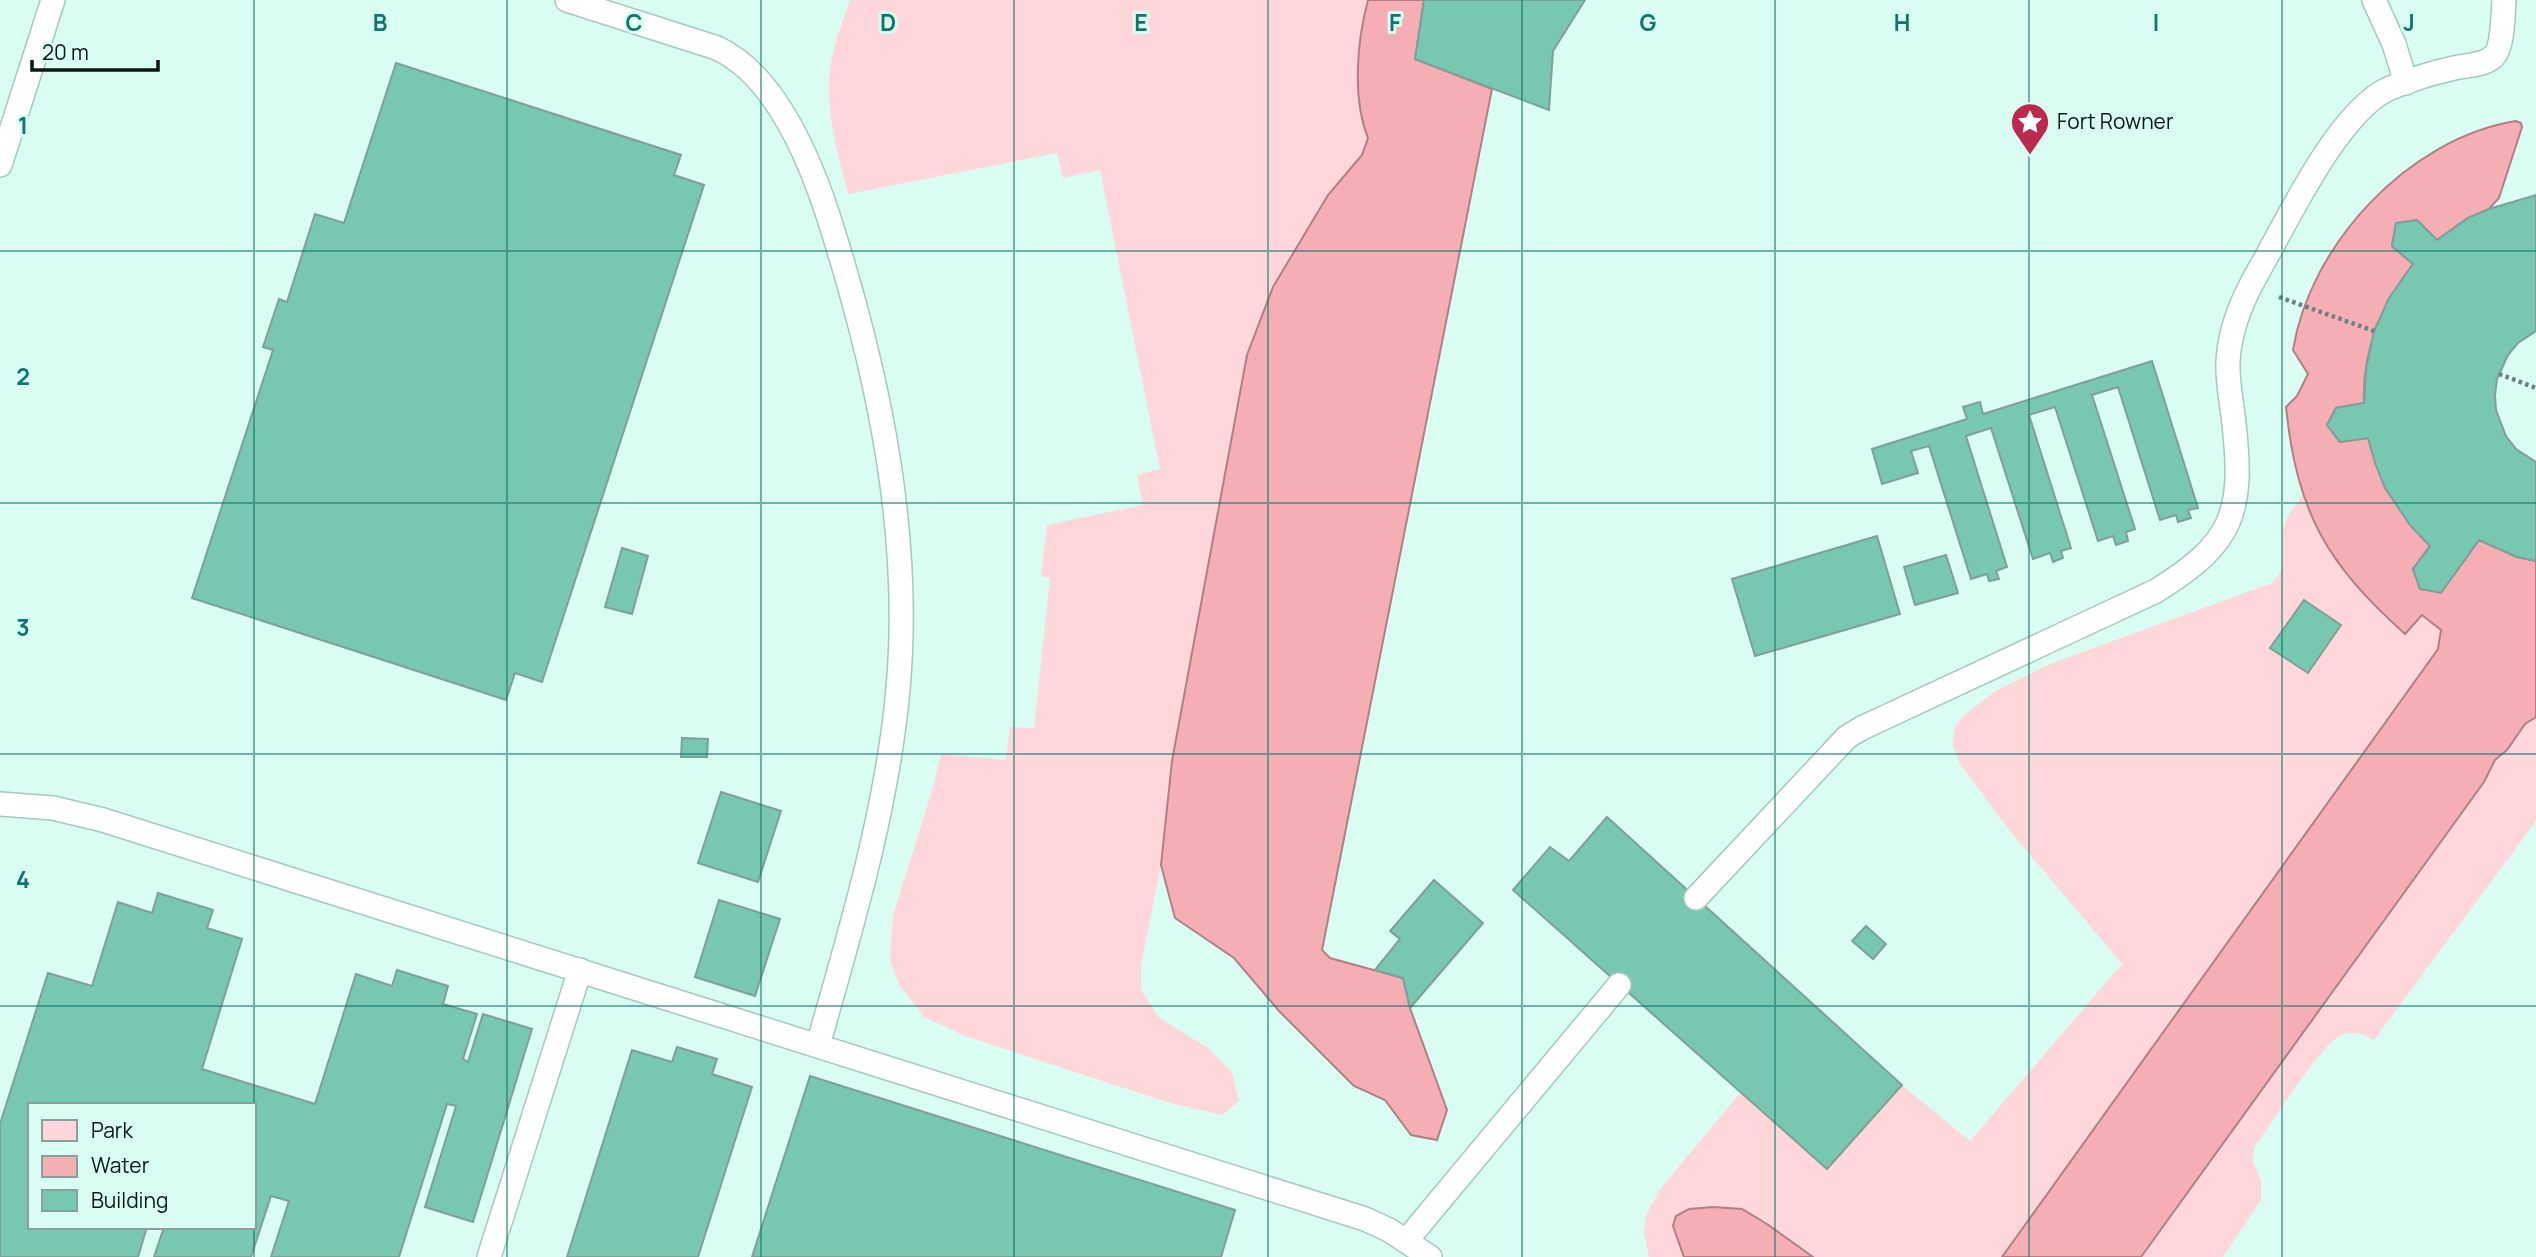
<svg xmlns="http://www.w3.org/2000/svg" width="2536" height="1257" viewBox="0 0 2536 1257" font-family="Manrope,sans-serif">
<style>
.green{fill:#ffd6d9}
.water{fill:#f6aeb5;stroke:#af8184;stroke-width:2}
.building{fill:#77c7b1;stroke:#7ea096;stroke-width:2}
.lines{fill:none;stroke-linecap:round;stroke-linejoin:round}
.lane-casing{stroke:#a5c8bd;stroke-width:26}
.path{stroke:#6a827b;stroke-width:4.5;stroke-dasharray:3.5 3.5;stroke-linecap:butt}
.lane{stroke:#fff;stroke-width:23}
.grid{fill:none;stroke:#0f766e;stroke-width:2;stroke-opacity:0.55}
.labels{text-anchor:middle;stroke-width:6;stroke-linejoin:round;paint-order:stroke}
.poi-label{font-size:21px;fill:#0a1713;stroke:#d9fdf2;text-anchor:start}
.grid-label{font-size:23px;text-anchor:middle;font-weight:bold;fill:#0f766e;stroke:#d9fdf2;stroke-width:6;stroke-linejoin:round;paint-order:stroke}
</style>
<rect width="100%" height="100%" fill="#d9fdf2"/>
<g class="green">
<path d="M850,0H1368C1357,41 1352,98 1368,138L1362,155L1328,195L1273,287L1247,355L1172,761L1161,865L1141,965V989L1158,1017L1208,1048L1232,1072L1239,1101L1222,1115L1170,1103L965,1036L924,1017L900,986L890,960L893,915L932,791L941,754L1006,760L1010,727L1034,728L1050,578L1041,576L1047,525L1143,505L1137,475L1160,469L1100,170L1063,178L1057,153L848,194C836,148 822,100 833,53C837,35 844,17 850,0Z"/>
<path d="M2302,495C2330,558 2354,588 2405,634L2422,614L2442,630L2438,649L2002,1257H1813L1767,1224L1742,1209L1678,1241L1684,1257H1649L1644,1233L1646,1215L1661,1188L1741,1092L1827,1169L1902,1085L1970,1141L2122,964L2009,830L1960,764L1953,746L1954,729L1961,718L1994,692L2050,664L2272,583L2282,570V532L2287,518Z"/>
<path d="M2536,717V821L2374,1040C2363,1034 2354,1030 2342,1035C2320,1044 2271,1125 2254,1148L2253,1163L2261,1181V1200L2223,1257H2141L2484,782L2495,760L2507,750L2525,724Z"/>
</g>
<g class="water">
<path d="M1368,0H1424L1415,59L1492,89L1322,950L1330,958L1403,978L1410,1008L1447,1110L1437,1140L1411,1135L1385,1100L1354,1086L1279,1011L1234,958L1175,918L1161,865L1172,761L1247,355L1273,287L1328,195L1362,155L1368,138C1352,98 1357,41 1368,0Z"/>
<path d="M2516,121L2521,123L2522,127L2499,198L2489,209L2468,218L2437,240L2417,220L2396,224L2392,246L2413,264C2381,305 2362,351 2364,403L2336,408L2327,425L2340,442L2368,438C2380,482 2398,514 2430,546L2413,569L2420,589L2441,592L2479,540L2517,557L2536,561V717L2525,724L2507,750L2495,760L2484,782L2141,1257H2002L2438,649L2441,630L2422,615L2405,634C2327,564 2297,513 2286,407L2297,396L2308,374L2293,350C2310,244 2409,138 2516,121Z"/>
<path d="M1713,1207L1742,1209L1767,1224L1813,1257H1684L1673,1226L1676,1216L1689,1209Z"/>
</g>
<g class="building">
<path d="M1424,0H1585L1553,51L1549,110L1415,59Z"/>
<path d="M396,63L681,155L674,175L704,185L542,682L515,673L506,700L192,598L273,350L263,347L279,299L287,302L315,214L344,223Z"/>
<path d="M2536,195V331L2518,343L2508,355L2497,379L2495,395L2496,410L2506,436L2516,449L2536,462V561L2517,557L2479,540L2441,593L2420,589L2413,569L2430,546L2410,525L2385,488L2375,463L2368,438L2340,442L2327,425L2336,408L2364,403L2366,369L2374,331L2389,298L2413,264L2392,246L2396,223L2417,220L2437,240L2468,218L2489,209Z"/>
<path d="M2152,361L2198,508L2188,510L2191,518L2178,522L2176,515L2160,520L2118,387L2092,395L2135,529L2126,532L2128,541L2116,545L2113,536L2098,541L2055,407L2029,415L2071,548L2061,551L2063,558L2053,562L2050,553L2033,559L1991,428L1966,436L2007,567L1996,571L1999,579L1989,581L1987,574L1971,579L1929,446L1911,451L1918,473L1882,484L1872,449L1967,419L1963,407L1980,402L1983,414Z"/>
<path d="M1877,536L1900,614L1755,656L1732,579Z"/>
<path d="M622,548L648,556L632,614L605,607Z"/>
<path d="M1946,555L1958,593L1915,605L1904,567Z"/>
<path d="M2304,600L2341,625L2308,673L2270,648Z"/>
<path d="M682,738L708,739L707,757H681Z"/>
<path d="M721,792L781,811L758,882L698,863Z"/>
<path d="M1607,817L1902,1085L1827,1169L1513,890L1550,847L1569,861Z"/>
<path d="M1434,880L1483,923L1410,1008L1403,978L1375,970L1400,939L1390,931Z"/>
<path d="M158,893L213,910L207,928L242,939L202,1069L315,1104L356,974L392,986L397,970L448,986L443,1004L477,1014L463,1059L468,1062L483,1014L532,1029L473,1222L425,1207L456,1106L447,1104L399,1257H271L289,1201L271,1196L251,1257H154L164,1227H254V1105H30V1227H147L138,1257H0V1124L48,973L92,986L118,902L152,913Z"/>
<path d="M719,900L780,919L755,996L695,977Z"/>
<path d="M1866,926L1886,944L1873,959L1852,941Z"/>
<path d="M677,1047L717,1059L712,1074L752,1087L698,1257H567L632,1050L672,1062Z"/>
<path d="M810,1076L1235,1210L1221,1257H752Z"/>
</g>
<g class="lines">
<g class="lane-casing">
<g id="lane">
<path d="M567,0L717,48C779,77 814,169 833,231C879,378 912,535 898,689C887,811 851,929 818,1045"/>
<path d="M2374,0L2394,44L2406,83"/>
<path d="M0,165L53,0"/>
<path d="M0,804L53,808L103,820L1365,1219L1389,1230L1430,1257"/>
<path d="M1696,898L1847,737L1862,728L2156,591C2233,543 2244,514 2234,424C2232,403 2227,383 2228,361C2230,325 2245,294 2263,263C2290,215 2339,112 2388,89C2409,80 2432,73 2454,68C2466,65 2484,66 2494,56C2503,47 2503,14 2504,0"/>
<path d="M1406,1241L1619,985"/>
<path d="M489,1257L580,970"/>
</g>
</g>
<g class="path">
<path d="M2279,297L2374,331"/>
<path d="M2499,374L2536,388"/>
</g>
<use href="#lane" class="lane"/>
</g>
<path class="grid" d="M254,0V1105M507,0V1257M761,0V1257M1014,0V1257M1268,0V1257M1522,0V1257M1775,0V1257M2029,0V1257M2282,0V1257M0,251H2536M0,503H2536M0,754H2536M0,1006H2536M254,1227V1257"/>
<defs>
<g id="sight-pin" transform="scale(2.0125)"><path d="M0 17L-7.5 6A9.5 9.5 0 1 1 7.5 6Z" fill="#bb2a4e" stroke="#d9fdf2"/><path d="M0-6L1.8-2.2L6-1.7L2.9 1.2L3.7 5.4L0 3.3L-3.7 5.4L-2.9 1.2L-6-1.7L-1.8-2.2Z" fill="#fff"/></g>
</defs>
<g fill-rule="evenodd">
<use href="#sight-pin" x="2030" y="122"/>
</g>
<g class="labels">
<g class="poi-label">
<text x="2057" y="129">Fort Rowner</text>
</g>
</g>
<g class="grid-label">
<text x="380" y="31">B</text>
<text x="634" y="31">C</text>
<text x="888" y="31">D</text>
<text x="1141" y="31">E</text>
<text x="1395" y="31">F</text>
<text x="1648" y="31">G</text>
<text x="1902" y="31">H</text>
<text x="2156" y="31">I</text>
<text x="2409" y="31">J</text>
<text x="23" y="134">1</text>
<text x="23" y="385">2</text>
<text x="23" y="636">3</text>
<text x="23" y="888">4</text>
</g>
<rect x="28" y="1103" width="228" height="126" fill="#d9fdf2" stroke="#86a199" stroke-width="2"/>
<rect x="42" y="1120" width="35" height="21" fill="#ffd6d9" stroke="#86a199" stroke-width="2"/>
<text x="91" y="1138" font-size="21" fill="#0a1713">Park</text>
<rect x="42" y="1156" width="35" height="21" fill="#f6aeb5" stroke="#86a199" stroke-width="2"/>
<text x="91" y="1173" font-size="21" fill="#0a1713">Water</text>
<rect x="42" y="1190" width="35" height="21" fill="#77c7b1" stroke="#86a199" stroke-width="2"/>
<text x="91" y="1208" font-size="21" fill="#0a1713">Building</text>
<path d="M32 60v10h126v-10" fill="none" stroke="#0a1713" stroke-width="3.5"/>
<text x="42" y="60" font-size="21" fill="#0a1713" stroke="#d9fdf2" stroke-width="5" paint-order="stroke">20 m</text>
</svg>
